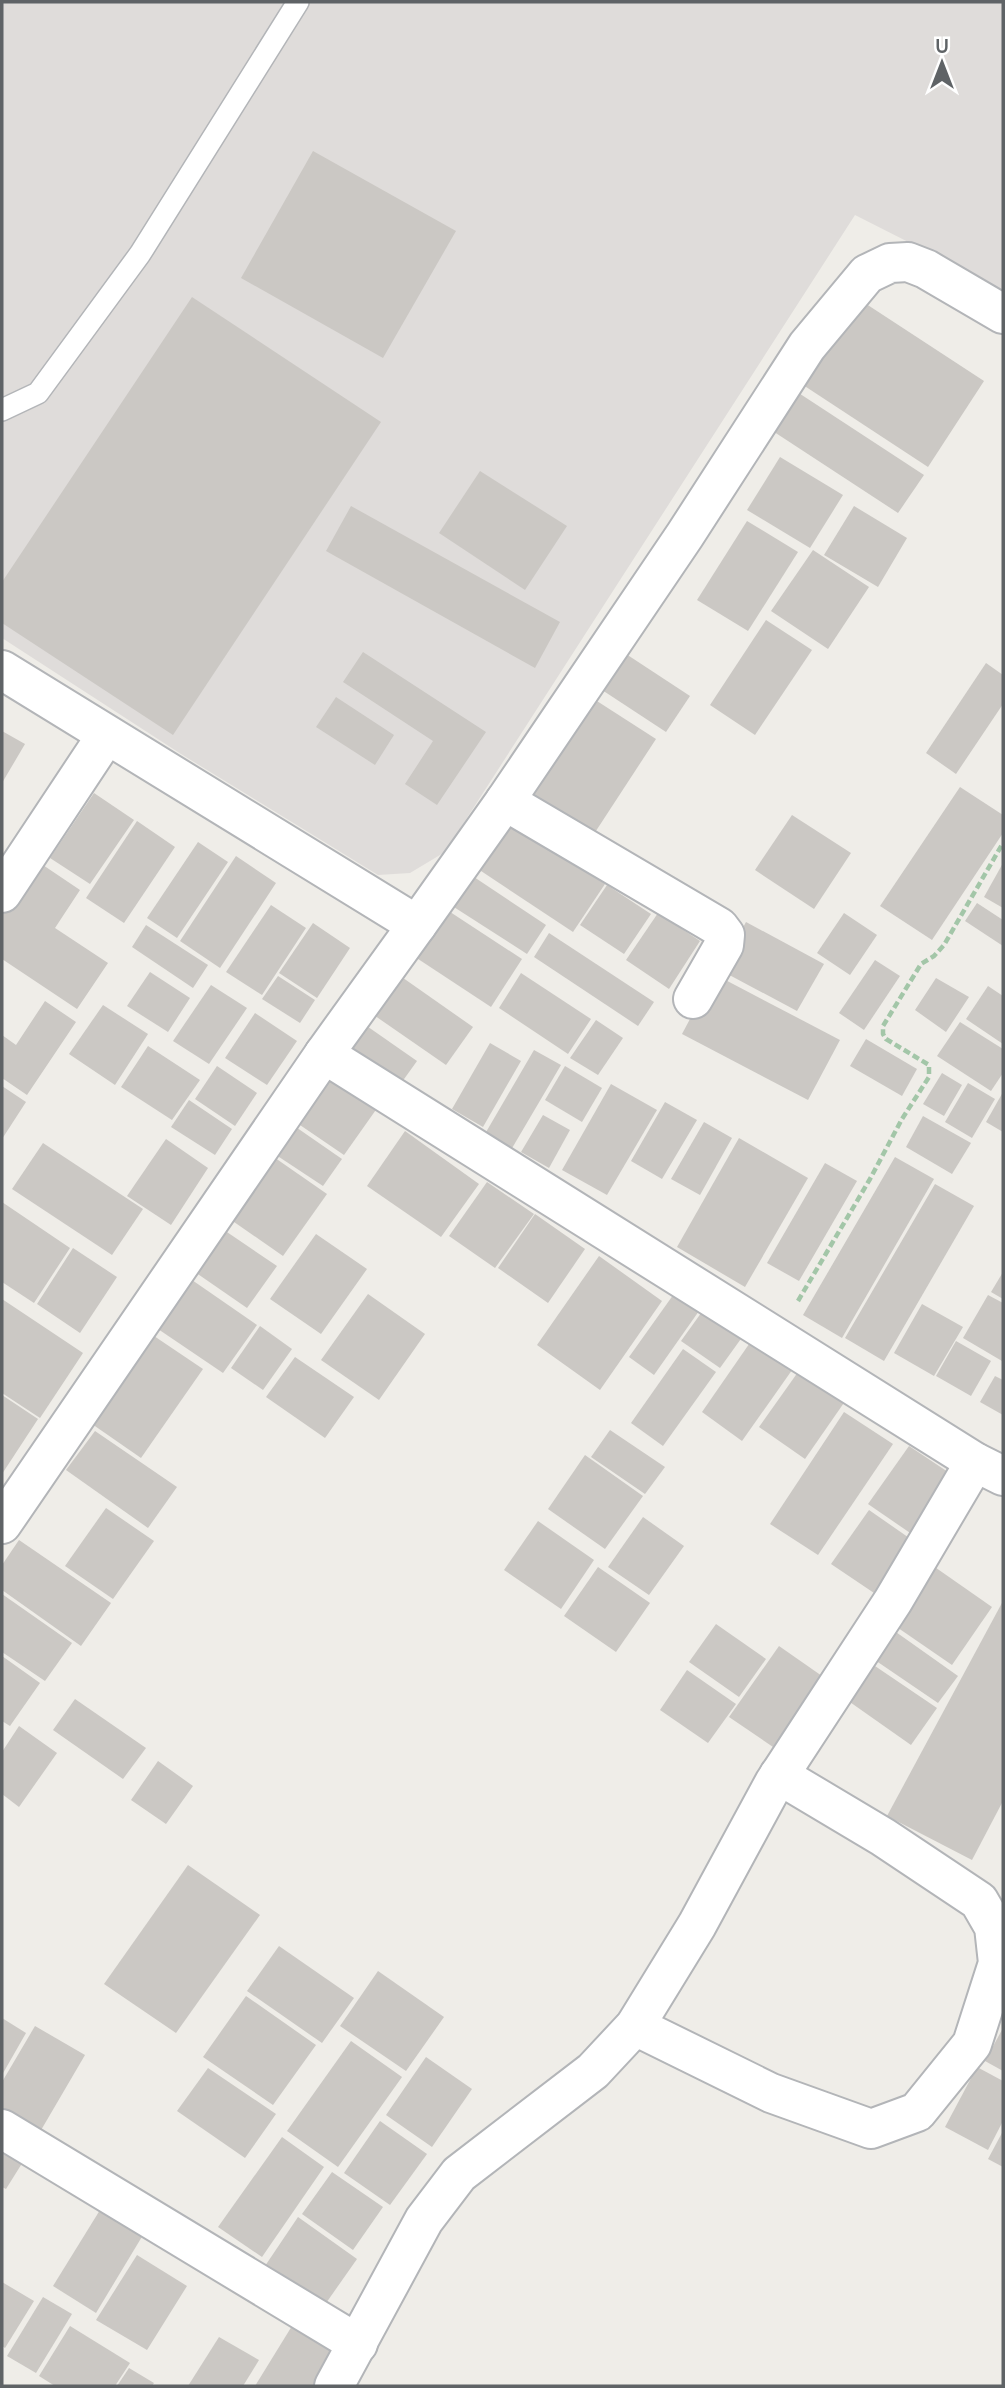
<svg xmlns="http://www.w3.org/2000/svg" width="1005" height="2388" viewBox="0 0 1005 2388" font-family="Cabin,sans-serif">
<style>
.industrial{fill:#dfdcda}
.building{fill:#cbc8c4}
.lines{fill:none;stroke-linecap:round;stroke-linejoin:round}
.service-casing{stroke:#b3b5b8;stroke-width:24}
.minor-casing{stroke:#b3b5b8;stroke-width:42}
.tertiary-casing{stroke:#b3b5b8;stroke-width:42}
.path{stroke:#a3c6a8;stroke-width:4.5;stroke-dasharray:7 3.5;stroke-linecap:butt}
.service{stroke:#fff;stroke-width:21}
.minor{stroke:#fff;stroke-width:38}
.tertiary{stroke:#fff;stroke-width:38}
</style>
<rect width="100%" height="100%" fill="#efede8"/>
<path class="industrial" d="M2,2H1003V290L855,215L445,852L410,873L378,875L181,754L2,638Z"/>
<g class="building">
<path d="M313,151L456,231L383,358L241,278Z"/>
<path d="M854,296L984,381L928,467L797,381Z"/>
<path d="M192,297L381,422L173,735L2,623V582Z"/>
<path d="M788,386L924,475L898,513L762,424Z"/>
<path d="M780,457L843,495L810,548L747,510Z"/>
<path d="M480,471L567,526L525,590L439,533Z"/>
<path d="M351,506L560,622L535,668L326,551Z"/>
<path d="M854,506L907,538L878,587L824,555Z"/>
<path d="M747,521L798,552L748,631L697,600Z"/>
<path d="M813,550L869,587L828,649L771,611Z"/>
<path d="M766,620L812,650L755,735L710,705Z"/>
<path d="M363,652L486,732L437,805L405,784L433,741L343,682Z"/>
<path d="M623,652L690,696L666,732L599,688Z"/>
<path d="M986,663L1003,675V704L956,774L926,753Z"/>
<path d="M586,694L656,739L592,837L522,791Z"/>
<path d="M336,697L394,735L375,765L316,727Z"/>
<path d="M2,731L25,744L2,783Z"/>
<path d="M960,787L1003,815V833L932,940L880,906Z"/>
<path d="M94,793L134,820L90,884L50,858Z"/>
<path d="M792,815L851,853L814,909L755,870Z"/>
<path d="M503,818L605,884L573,932L472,865Z"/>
<path d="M137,821L175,847L124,923L86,898Z"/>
<path d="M198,842L228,862L177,938L147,918Z"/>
<path d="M236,856L276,883L220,968L180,941Z"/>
<path d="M34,859L80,890L55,928L108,963L77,1009L2,959V906Z"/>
<path d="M1003,863V908L984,897Z"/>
<path d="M465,871L546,925L527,954L446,902Z"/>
<path d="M607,885L651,914L624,954L580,925Z"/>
<path d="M977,903L1003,920V946L965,921Z"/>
<path d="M271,905L306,928L262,995L226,972Z"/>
<path d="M441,906L522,959L491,1007L409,953Z"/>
<path d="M658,913L700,941L669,989L626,960Z"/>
<path d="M844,913L877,935L850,975L817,953Z"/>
<path d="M746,922L824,964L797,1011L720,970Z"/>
<path d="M313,923L350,948L317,998L279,973Z"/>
<path d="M146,925L208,965L193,988L132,947Z"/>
<path d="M549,933L654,1002L638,1026L534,957Z"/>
<path d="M875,960L900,976L864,1030L839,1013Z"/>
<path d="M150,972L190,998L168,1032L127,1006Z"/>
<path d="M396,973L473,1027L446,1065L368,1011Z"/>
<path d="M521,973L591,1019L568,1054L499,1008Z"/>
<path d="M714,974L840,1040L808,1100L682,1034Z"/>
<path d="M278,976L315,1000L300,1023L262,999Z"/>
<path d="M936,978L969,997L946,1032L915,1010Z"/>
<path d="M211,985L247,1008L209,1064L173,1041Z"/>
<path d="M988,986L1003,996V1044L966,1019Z"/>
<path d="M45,1001L76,1022L27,1095L2,1078V1035L16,1045Z"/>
<path d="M103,1005L148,1034L115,1085L69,1054Z"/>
<path d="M255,1013L297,1041L267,1085L225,1058Z"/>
<path d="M596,1020L623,1038L598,1075L570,1058Z"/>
<path d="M361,1022L417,1061L394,1093L338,1054Z"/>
<path d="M960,1022L1003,1049V1073L991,1091L937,1056Z"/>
<path d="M866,1039L917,1069L902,1096L850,1066Z"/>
<path d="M490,1043L521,1061L483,1127L452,1109Z"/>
<path d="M148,1046L200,1080L172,1120L121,1087Z"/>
<path d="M534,1050L561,1065L508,1155L482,1139Z"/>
<path d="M337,1065L385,1097L344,1155L297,1123Z"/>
<path d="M217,1066L257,1093L235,1126L195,1099Z"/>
<path d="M565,1066L602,1088L582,1122L545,1100Z"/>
<path d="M942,1073L962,1085L944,1116L923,1104Z"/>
<path d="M968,1083L995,1099L972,1138L945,1122Z"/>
<path d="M611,1084L657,1110L607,1195L562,1170Z"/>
<path d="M2,1086L26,1102L2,1139Z"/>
<path d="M1003,1092V1132L986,1122Z"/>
<path d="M189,1100L232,1129L215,1155L171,1127Z"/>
<path d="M665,1102L697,1120L662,1179L631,1161Z"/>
<path d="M543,1115L570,1130L549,1168L521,1152Z"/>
<path d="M923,1116L971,1143L952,1174L906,1147Z"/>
<path d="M704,1122L732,1138L700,1195L671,1179Z"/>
<path d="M290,1123L342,1159L323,1186L270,1151Z"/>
<path d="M405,1131L479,1184L441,1237L367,1186Z"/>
<path d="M739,1138L808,1178L745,1287L677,1247Z"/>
<path d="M166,1139L208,1168L171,1225L127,1196Z"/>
<path d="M43,1143L143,1209L112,1255L12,1189Z"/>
<path d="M268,1153L327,1194L283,1256L224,1215Z"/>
<path d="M895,1157L934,1179L842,1338L803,1315Z"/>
<path d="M825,1163L857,1181L799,1281L767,1263Z"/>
<path d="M487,1182L534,1214L495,1268L449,1236Z"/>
<path d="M935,1184L974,1206L884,1361L845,1338Z"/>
<path d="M2,1202L70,1248L34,1303L2,1282Z"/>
<path d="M535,1214L585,1249L548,1303L498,1268Z"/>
<path d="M221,1228L277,1266L247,1308L192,1270Z"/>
<path d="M316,1234L367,1269L321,1334L270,1299Z"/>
<path d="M73,1248L117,1277L80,1333L37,1304Z"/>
<path d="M599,1256L662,1301L600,1390L537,1345Z"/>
<path d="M1003,1272V1299L991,1292Z"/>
<path d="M192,1280L257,1325L223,1373L158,1329Z"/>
<path d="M681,1284L706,1301L654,1375L629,1357Z"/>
<path d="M368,1294L425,1334L379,1400L321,1360Z"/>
<path d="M988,1295L1003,1303L1002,1361L963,1338Z"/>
<path d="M2,1299L83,1353L40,1418L2,1393Z"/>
<path d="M709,1302L748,1329L720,1368L681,1341Z"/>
<path d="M922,1304L963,1327L934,1376L894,1353Z"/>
<path d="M260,1326L292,1349L263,1390L231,1368Z"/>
<path d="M756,1334L797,1363L742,1441L702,1412Z"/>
<path d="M154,1336L203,1369L141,1458L92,1424Z"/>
<path d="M956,1341L991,1361L971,1396L936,1376Z"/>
<path d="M683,1349L716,1372L663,1446L631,1423Z"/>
<path d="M295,1357L354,1397L325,1438L266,1397Z"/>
<path d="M803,1365L848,1397L805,1459L759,1427Z"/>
<path d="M995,1376L1003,1380V1415L980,1402Z"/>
<path d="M2,1395L38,1419L2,1474Z"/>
<path d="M844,1412L893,1444L818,1555L770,1524Z"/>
<path d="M610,1430L665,1467L645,1494L591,1457Z"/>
<path d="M95,1431L177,1487L148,1528L66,1470Z"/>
<path d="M909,1446L957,1478L916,1537L868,1504Z"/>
<path d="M585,1455L643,1496L605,1549L548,1509Z"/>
<path d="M106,1508L154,1541L113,1599L65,1566Z"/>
<path d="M869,1510L915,1542L877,1595L831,1564Z"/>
<path d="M643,1517L684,1546L649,1595L608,1567Z"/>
<path d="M538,1521L594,1560L561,1609L504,1570Z"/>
<path d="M19,1540L111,1603L81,1646L2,1590V1565Z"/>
<path d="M929,1563L992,1607L952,1665L888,1621Z"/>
<path d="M598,1567L650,1603L616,1652L564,1616Z"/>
<path d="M2,1594L72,1643L45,1681L2,1652Z"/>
<path d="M1003,1601V1801L972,1860L887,1816Z"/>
<path d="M716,1624L766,1659L739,1697L689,1662Z"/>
<path d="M886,1625L958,1676L938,1703L866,1654Z"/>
<path d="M779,1646L822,1676L773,1747L729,1717Z"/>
<path d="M2,1656L40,1683L10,1726L2,1721Z"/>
<path d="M872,1664L937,1708L911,1745L847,1700Z"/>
<path d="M687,1670L736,1704L708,1743L660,1710Z"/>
<path d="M75,1699L146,1748L123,1779L53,1730Z"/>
<path d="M19,1726L57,1753L19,1807L2,1794V1752Z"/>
<path d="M158,1761L193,1786L166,1824L131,1800Z"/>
<path d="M188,1865L260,1915L176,2033L104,1984Z"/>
<path d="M279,1946L354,1998L322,2043L247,1991Z"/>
<path d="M378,1971L444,2017L406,2071L340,2026Z"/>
<path d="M246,1996L316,2045L273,2105L203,2057Z"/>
<path d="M2,2018L26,2033L2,2075Z"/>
<path d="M35,2026L85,2055L37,2137L2,2116V2082Z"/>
<path d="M1003,2028V2071L985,2061Z"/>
<path d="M351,2041L402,2077L338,2167L287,2131Z"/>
<path d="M426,2057L472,2089L432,2147L386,2115Z"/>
<path d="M977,2067L1003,2081V2121L988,2150L945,2127Z"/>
<path d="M208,2068L276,2114L245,2158L177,2111Z"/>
<path d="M380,2121L427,2154L390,2205L344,2173Z"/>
<path d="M1003,2131V2167L988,2159Z"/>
<path d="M282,2137L324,2167L262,2257L218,2227Z"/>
<path d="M2,2141L26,2157L6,2189L2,2187Z"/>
<path d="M332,2172L383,2207L353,2250L302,2214Z"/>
<path d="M100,2210L143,2235L96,2313L53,2286Z"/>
<path d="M298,2217L357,2259L324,2306L265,2266Z"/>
<path d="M137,2255L187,2286L147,2350L96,2320Z"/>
<path d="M2,2282L34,2301L5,2348L2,2346Z"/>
<path d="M43,2297L72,2314L36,2373L7,2356Z"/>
<path d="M300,2313L345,2340L317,2386H255Z"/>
<path d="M70,2326L130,2363L115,2386H55L39,2376Z"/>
<path d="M219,2337L259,2360L243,2386H188Z"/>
<path d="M129,2368L154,2383L152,2386H117Z"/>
</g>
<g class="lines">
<g class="service-casing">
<path id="service" d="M2,410L38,393L140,254L298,2"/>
</g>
<g class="minor-casing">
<g id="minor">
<path d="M505,801L719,927L725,935L724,945L693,999"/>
<path d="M2,893L106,736"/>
<path d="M324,1054L975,1462L1003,1476"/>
<path d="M2,1524L324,1054L417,925"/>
<path d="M635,2026L771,2093L871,2129L917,2112L972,2044L998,1963L994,1927L979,1901L883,1837L779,1775"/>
<path d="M2,2129L358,2344"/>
<path d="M334,2386L424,2220L459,2174L593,2071L635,2026L697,1925L774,1783L893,1601L975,1462"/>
</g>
</g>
<g class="tertiary-casing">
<path id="tertiary" d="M2,670L417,925L505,801L685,535L807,346L867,274L890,263L908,262L926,269L1003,314"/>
</g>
<path class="path" d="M798,1301L870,1179L902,1119L929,1077V1065L886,1039L883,1034V1026L921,964L934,956L944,945L1003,843"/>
<use href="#service" class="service"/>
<use href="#minor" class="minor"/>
<use href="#tertiary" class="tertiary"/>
</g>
<rect width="1005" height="2388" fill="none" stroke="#5f6366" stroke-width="7"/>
<g transform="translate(942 63)" stroke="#ffffff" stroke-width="5" paint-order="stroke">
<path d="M0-5L12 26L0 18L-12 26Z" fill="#5f6366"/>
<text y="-10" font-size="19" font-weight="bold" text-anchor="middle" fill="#5f6366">U</text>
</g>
</svg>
